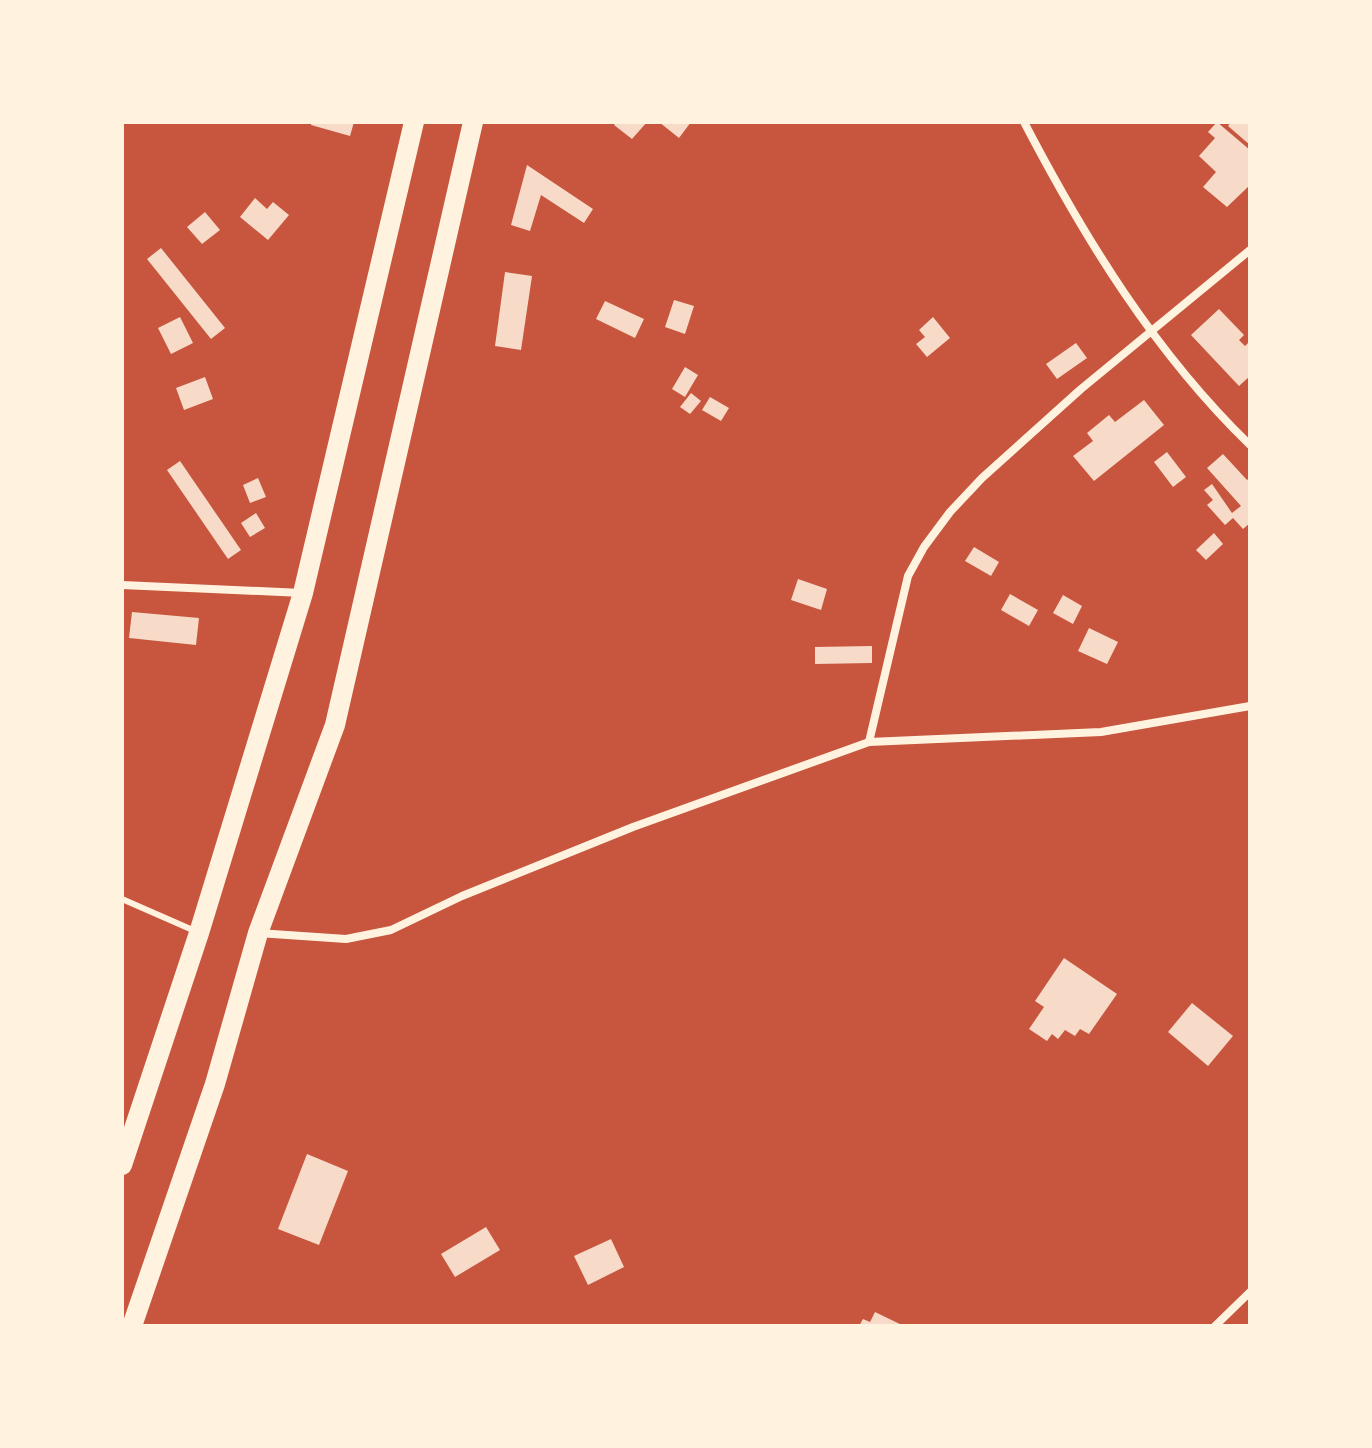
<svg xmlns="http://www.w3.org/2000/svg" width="1372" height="1448" viewBox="0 0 1372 1448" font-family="'Roboto Serif',serif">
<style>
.building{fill:#f7dbc8}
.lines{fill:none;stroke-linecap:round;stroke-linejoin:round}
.service{stroke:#fff3e0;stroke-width:6}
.minor{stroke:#fff3e0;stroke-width:8}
.trunk{stroke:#fff3e0;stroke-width:20}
</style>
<rect width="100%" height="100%" fill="#c8553d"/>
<g class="building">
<path d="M312,122H354L350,136L311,125Z"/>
<path d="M617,122H647L632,139L614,125Z"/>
<path d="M659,122H691L679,138Z"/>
<path d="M1217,122L1250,150V185L1227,207L1203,187L1216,172L1199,156L1215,138L1208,132Z"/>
<path d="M1231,122H1250V145L1228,126Z"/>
<path d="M527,165L593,209L584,223L541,195L530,231L511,225Z"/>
<path d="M255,198L267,209L273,202L289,215L268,240L240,217Z"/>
<path d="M205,212L220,230L202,244L187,227Z"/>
<path d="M161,248L225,328L211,339L147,259Z"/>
<path d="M505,272L532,276L521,350L495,346Z"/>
<path d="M674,300L694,306L685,334L665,327Z"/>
<path d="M605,301L644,319L635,338L596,319Z"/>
<path d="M1219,309L1244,335L1239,340L1245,346L1250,341V376L1239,386L1191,335Z"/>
<path d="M180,317L193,343L171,354L158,328Z"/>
<path d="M933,317L950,338L927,357L916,344L925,337L919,330Z"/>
<path d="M1076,343L1087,358L1057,379L1046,364Z"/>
<path d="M685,367L698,375L685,397L672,389Z"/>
<path d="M205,377L213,399L184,410L176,388Z"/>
<path d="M691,393L701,401L690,414L680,407Z"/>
<path d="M710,397L729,408L721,421L702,410Z"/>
<path d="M1144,400L1164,425L1094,481L1073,456L1093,441L1087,433L1109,415L1115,422Z"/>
<path d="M1167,452L1186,477L1173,487L1154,462Z"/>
<path d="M1223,454L1247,480L1250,477V523L1243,529L1233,518L1225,525L1207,505L1213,500L1204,490L1212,484L1232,513L1241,506L1207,468Z"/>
<path d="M180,461L241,550L228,559L167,470Z"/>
<path d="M258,478L266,497L250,503L243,485Z"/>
<path d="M256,513L265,528L250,537L241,523Z"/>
<path d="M1214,533L1223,544L1206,560L1196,550Z"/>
<path d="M974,547L999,562L991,576L965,561Z"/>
<path d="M798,579L827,589L821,610L791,600Z"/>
<path d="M1010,594L1038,610L1029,626L1001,610Z"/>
<path d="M1063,595L1082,606L1073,624L1053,613Z"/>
<path d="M132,612L199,618L196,645L129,638Z"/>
<path d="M1089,628L1118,642L1107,664L1078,651Z"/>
<path d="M872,646V663L815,664V647Z"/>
<path d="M1064,958L1117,994L1089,1034L1080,1029L1075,1036L1065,1030L1058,1039L1052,1034L1047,1041L1029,1029L1044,1007L1035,1001Z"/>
<path d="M1192,1003L1233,1036L1208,1066L1168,1032Z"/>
<path d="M307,1154L348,1171L319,1245L278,1229Z"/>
<path d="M486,1227L500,1250L455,1277L441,1254Z"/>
<path d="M611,1239L624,1267L588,1285L574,1256Z"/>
<path d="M875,1312L904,1326H859L863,1319L870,1322Z"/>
</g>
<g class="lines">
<path class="service" d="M122,899L195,931"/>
<g class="minor">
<path d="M1024,122C1085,239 1155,353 1250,445"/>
<path d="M122,585L302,593"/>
<path d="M869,742L908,576L924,547L950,512L982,478L1081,389L1250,250"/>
<path d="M258,933L346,939L391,930L462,896L633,827L869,742L1101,732L1250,706"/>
<path d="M1215,1326L1250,1292"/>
</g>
<g class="trunk">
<path d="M122,1165L199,933L303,593L414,122"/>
<path d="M132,1326L215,1084L258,933L335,725L473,122"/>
</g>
</g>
<rect width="1372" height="1448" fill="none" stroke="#fff3e0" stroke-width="248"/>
</svg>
